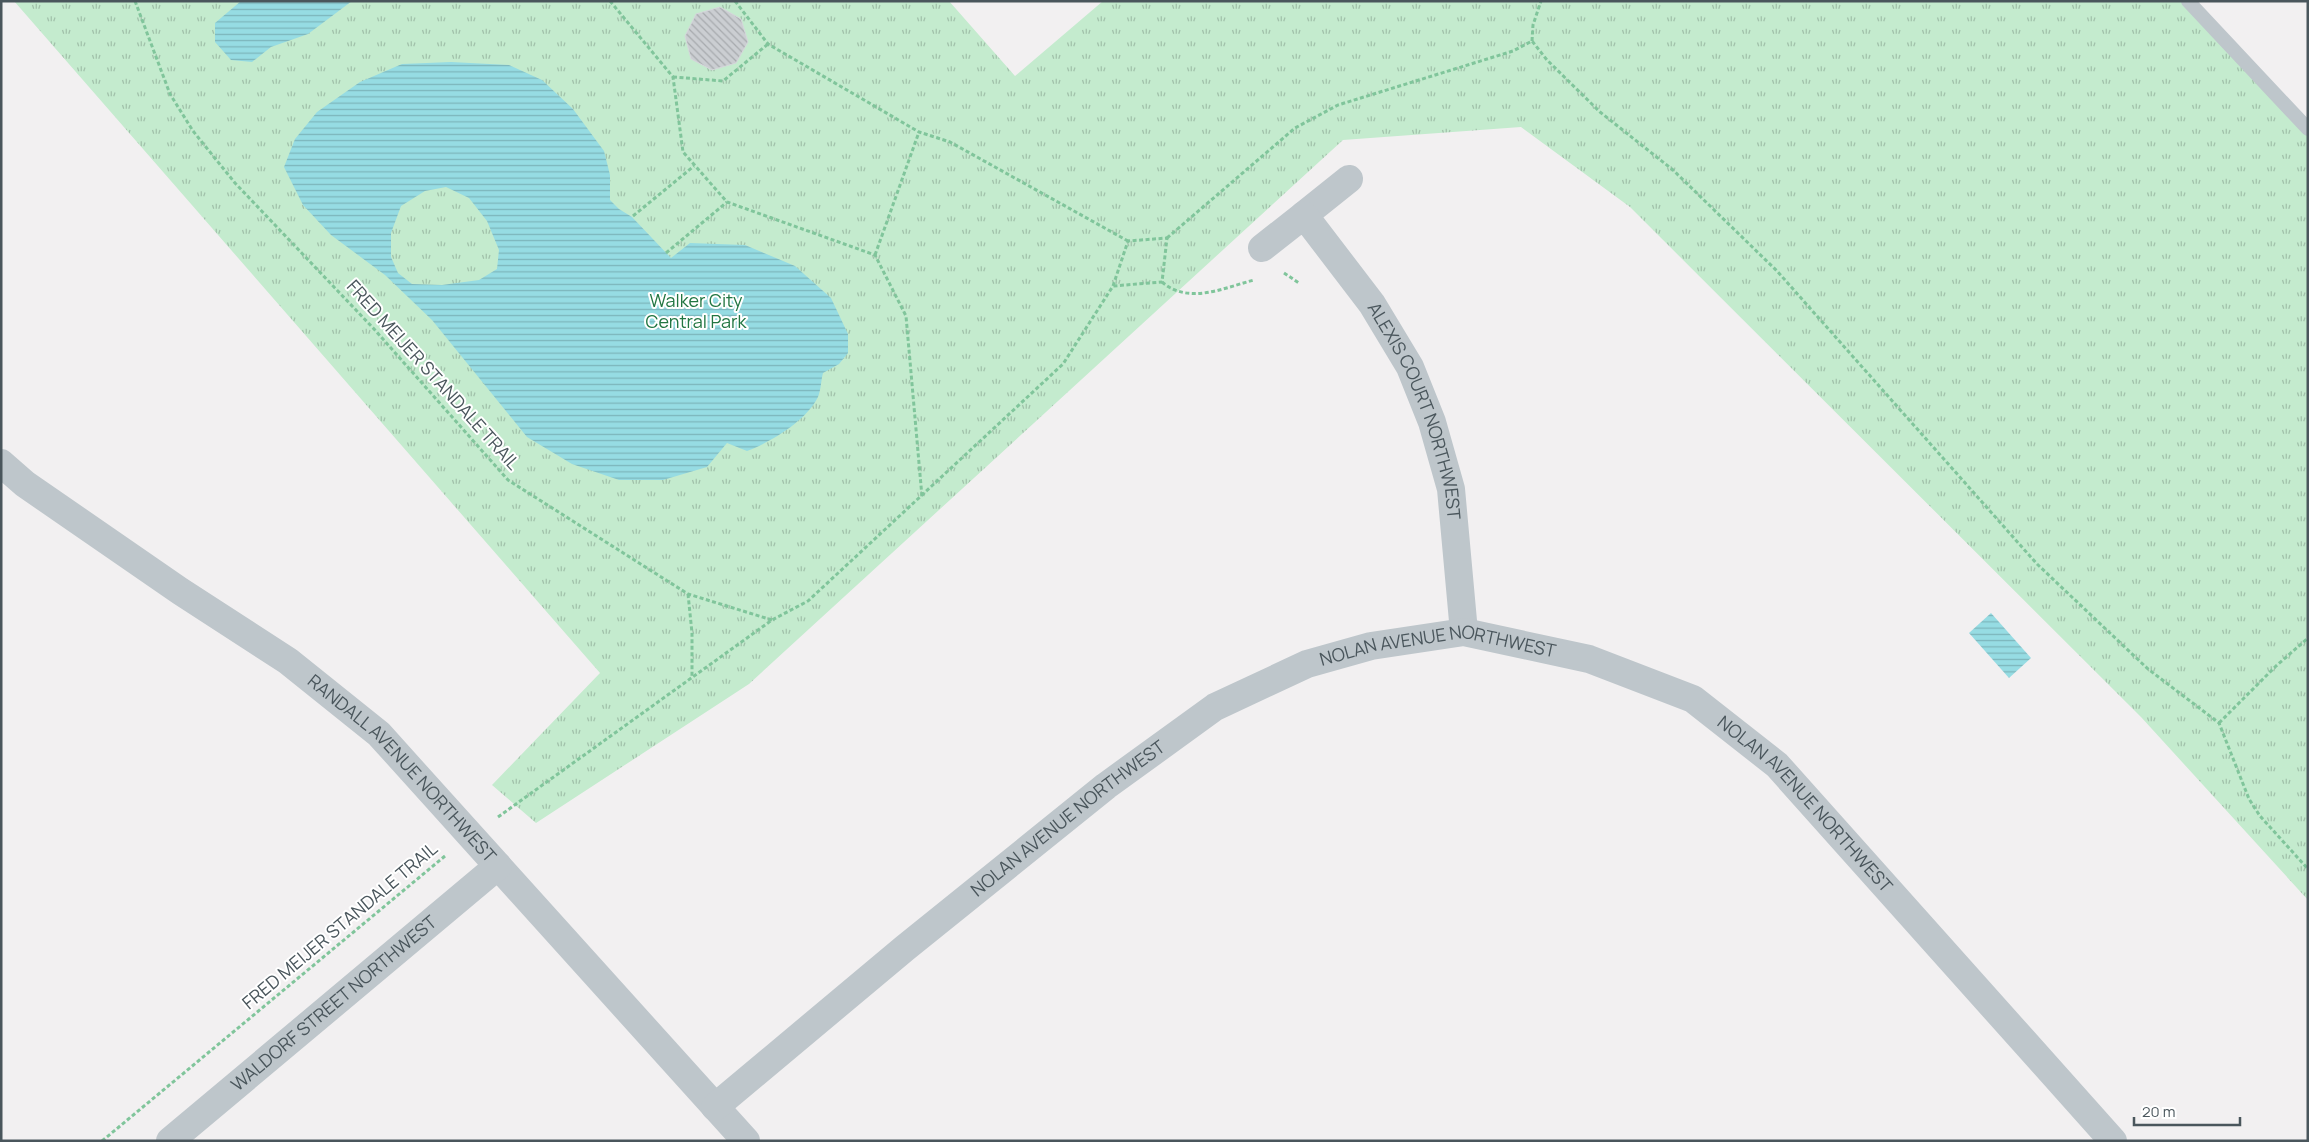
<svg xmlns="http://www.w3.org/2000/svg" width="2309" height="1142" viewBox="0 0 2309 1142" font-family="Manrope,sans-serif">
<style>
.park{fill:url(#park-tufts)}
.water{fill:url(#water-rules);fill-rule:evenodd}
.building{fill:url(#building-back-hatch);stroke:#d5d7db}
.lines{fill:none;stroke-linecap:round;stroke-linejoin:round}
.path{stroke:#80c59b;stroke-width:3;stroke-dasharray:4 2.5;stroke-linecap:butt}
.service{stroke:#bec6cb;stroke-width:14}
.minor{stroke:#bec6cb;stroke-width:28}
.labels{text-anchor:middle;stroke-width:4;stroke-linejoin:round;paint-order:stroke}
.park-label{font-size:18px;fill:#227642;stroke:#fff}
.street-label{font-size:18px;fill:#4a565c;stroke:#fff}
</style>
<defs>
<pattern id="park-tufts" width="24" height="20" patternUnits="userSpaceOnUse" patternTransform="scale(1.25)"><rect width="24" height="20" fill="#c4ebce"/><path d="M3 7l-1-3M5 7V3M7 7l1-3M15 17l-1-3M17 17v-4M19 17l1-3" fill="none" stroke="#a1c1aa"/></pattern>
<pattern id="water-rules" width="6" height="5" patternUnits="userSpaceOnUse" patternTransform="scale(1.25)"><rect width="6" height="5" fill="#96dce3"/><path d="M0 2.5h6" fill="none" stroke="#7cb5bb"/></pattern>
<pattern id="building-back-hatch" width="6" height="6" patternUnits="userSpaceOnUse" patternTransform="scale(1.25)"><rect width="6" height="6" fill="#cbced2"/><path d="M-1 5l2 2M0 0l6 6M5-1l2 2" fill="none" stroke="#a7aaae"/></pattern>
</defs>
<rect width="100%" height="100%" fill="#f2f0f1"/>
<path class="park" d="M14,1H949L1015,76L1103,1H2188L2308,129V900L2141,717L1630,207L1521,127L1343,140L749,684L536,823L492,785L600,673Z"/>
<g class="water">
<path d="M241,1H352L308,34L271,47L252,62L231,60L215,42V23Z"/>
<path d="M451,62L509,65L542,80L573,109L604,151L610,175V200L619,209L632,217L671,258L690,243L745,245L795,266L831,298L848,334V353L839,364L823,373C821,380 821,390 818,397C806,421 771,442 747,451L727,443L707,467L663,480H619L572,464L527,437L432,320L385,275L331,235L303,205L284,167L295,139L317,112L360,82L402,64ZM446,187L469,198L487,221L499,250L497,269L479,280L442,285L412,284L398,273L391,257V233L401,206L425,191Z"/>
<path d="M1991,613L2031,658L2009,678L1969,633Z"/>
</g>
<path class="building" d="M720,7L741,19L748,42L736,63L712,70L691,59L685,36L696,14Z"/>
<g class="lines">
<g class="path">
<path d="M135,1L170,94L193,131L235,183L374,329L508,480L688,594L772,620"/>
<path d="M610,1L673,77L683,152L727,202L875,255L906,316L922,497"/>
<path d="M735,1L768,44L919,132L950,142L1128,241"/>
<path d="M1532,41L1533,25L1541,1"/>
<path d="M673,77L723,81L768,44"/>
<path d="M633,216L694,166"/>
<path d="M1167,238L1295,128L1338,105L1513,51L1532,41L1547,60L1600,112L1673,170L1777,271L2037,564L2148,669L2219,723L2249,799L2260,816L2308,869"/>
<path d="M666,253L727,202"/>
<path d="M875,255L919,132"/>
<path d="M1284,273L1299,283"/>
<path d="M1162,282C1189,305 1223,288 1254,280"/>
<path d="M688,594L692,633V676"/>
<path d="M2219,723L2276,666L2308,638"/>
<path d="M498,817L772,620L808,601L1063,364L1113,286L1128,241L1167,238L1162,282L1113,286"/>
<path d="M102,1141L445,856"/>
</g>
<path class="service" d="M2188,1L2308,129"/>
<g class="minor">
<path d="M1304,215L1349,179"/>
<path id="s1" d="M1262,248L1304,215L1372,304L1410,367L1432,422L1451,489L1464,632"/>
<path id="s2" d="M1,463L25,484L180,591L288,661L379,734L746,1141"/>
<path id="s3" d="M715,1107L905,948L1106,786L1215,707L1307,664L1371,646L1464,632L1589,659L1693,699L1777,765L2113,1141"/>
<path id="s4" d="M170,1141L498,866"/>
</g>
</g>
<g class="labels">
<g class="park-label">
<text x="696" y="307">Walker City<tspan x="696" dy="21">Central Park</tspan></text>
</g>
<g class="street-label">
<text transform="translate(433 375) rotate(48)" y="6">FRED MEIJER STANDALE TRAIL</text>
<text dy="6" stroke="none"><textPath href="#s1" startOffset="282">ALEXIS COURT NORTHWEST</textPath></text>
<text dy="6" stroke="none"><textPath href="#s3" startOffset="876">NOLAN AVENUE NORTHWEST</textPath></text>
<text dy="6" stroke="none"><textPath href="#s2" startOffset="506">RANDALL AVENUE NORTHWEST</textPath></text>
<text dy="6" stroke="none"><textPath href="#s3" startOffset="1296">NOLAN AVENUE NORTHWEST</textPath></text>
<text dy="6" stroke="none"><textPath href="#s3" startOffset="456">NOLAN AVENUE NORTHWEST</textPath></text>
<text transform="translate(340 926) rotate(-40)" y="6">FRED MEIJER STANDALE TRAIL</text>
<text dy="6" stroke="none"><textPath href="#s4" startOffset="214">WALDORF STREET NORTHWEST</textPath></text>
</g>
</g>
<rect width="2309" height="1142" fill="none" stroke="#4a565c" stroke-width="5"/>
<path d="M2134 1117v8h106v-8" fill="none" stroke="#4a565c" stroke-width="2.5"/>
<text x="2142" y="1117" font-size="15" fill="#4a565c" stroke="#ffffff" stroke-width="4" paint-order="stroke">20 m</text>
</svg>
